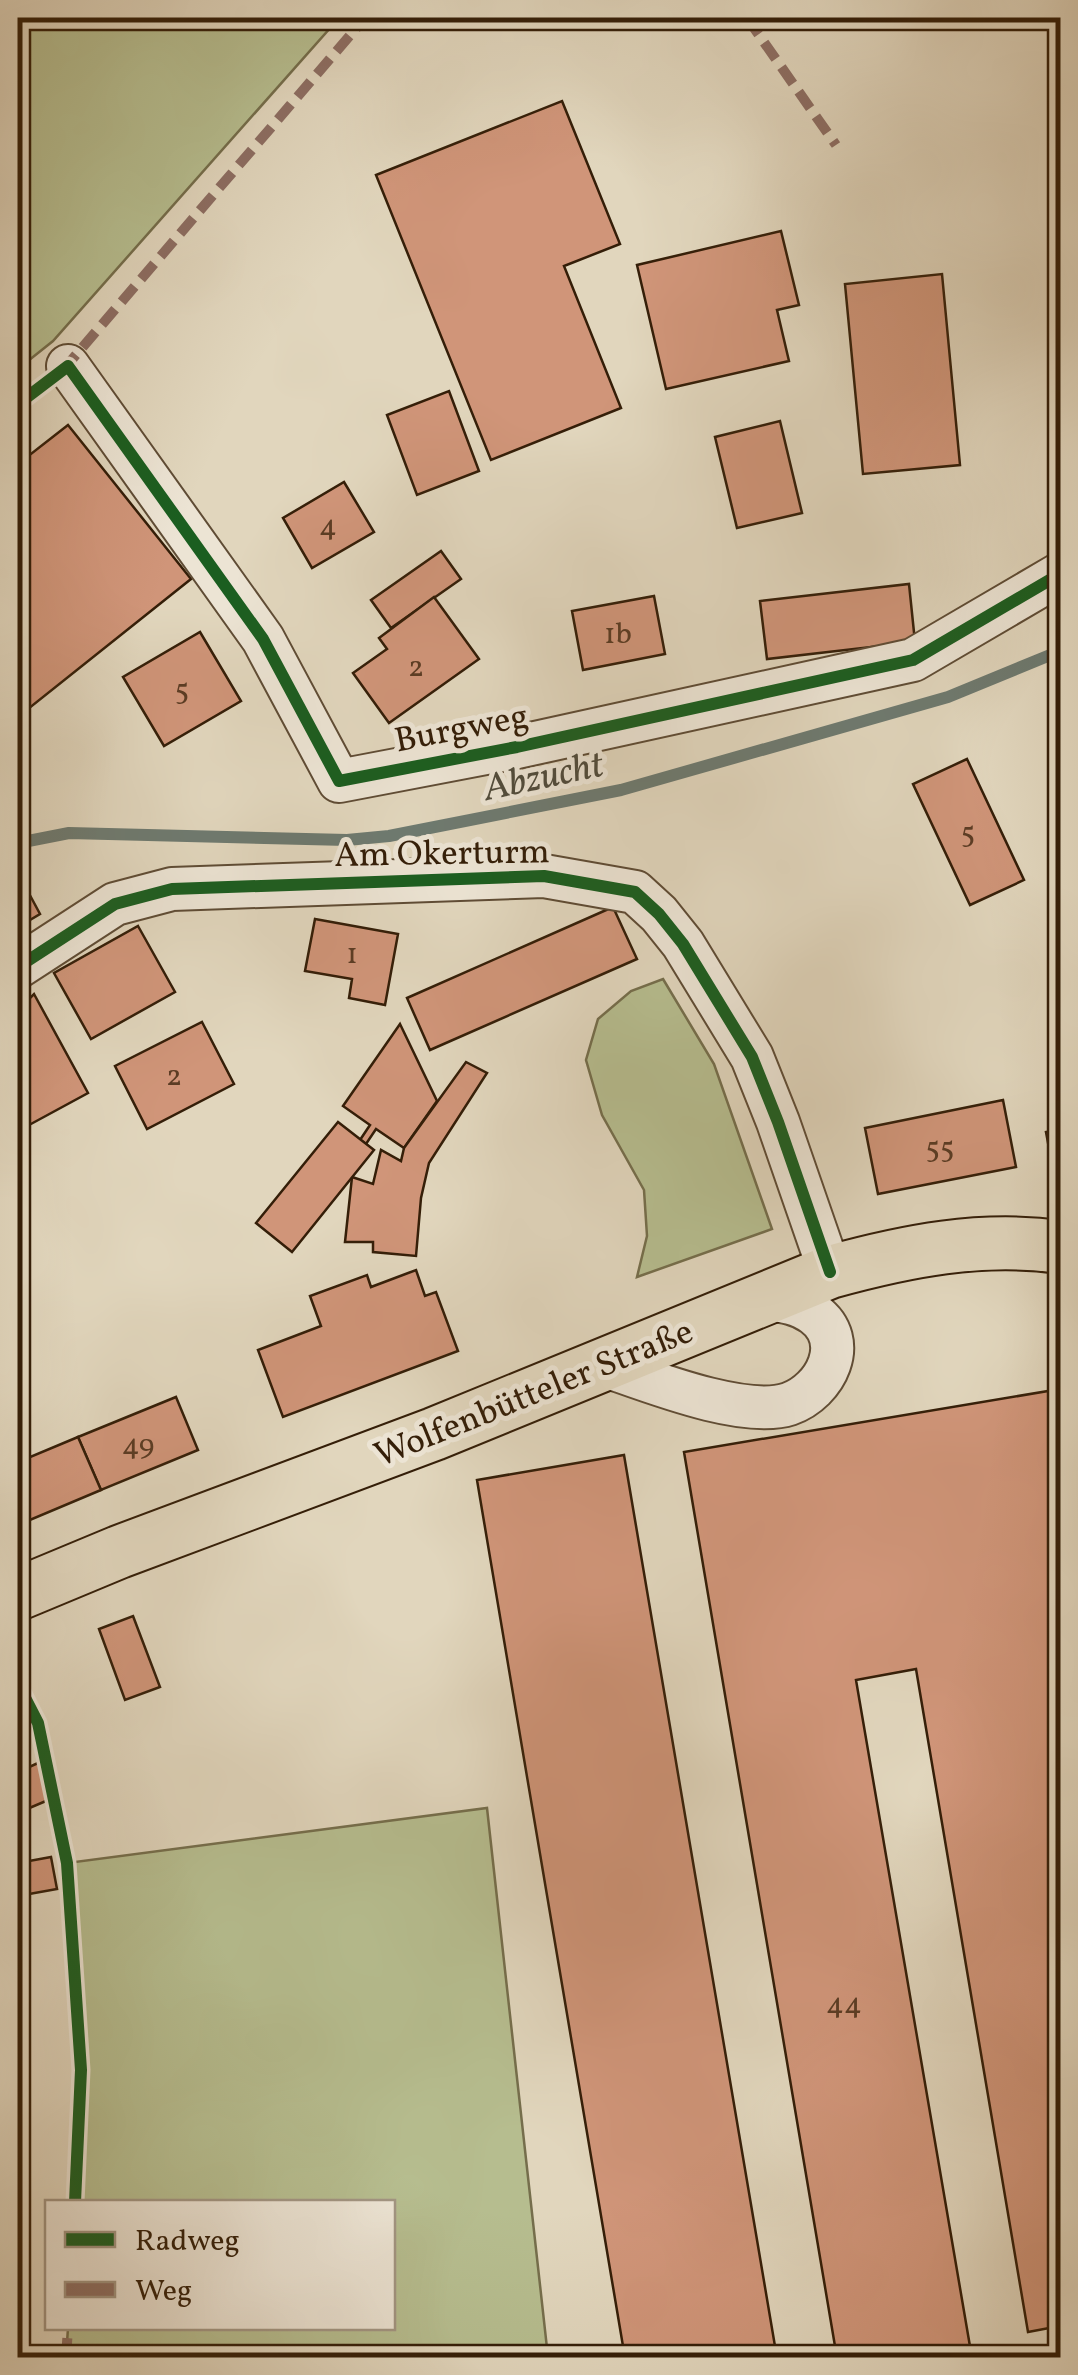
<svg xmlns="http://www.w3.org/2000/svg" width="1078" height="2375" viewBox="0 0 1078 2375" font-family="Vollkorn,serif">
<style>
.green{fill:#b6bd8f;stroke:#756e4c;stroke-width:2.5}
.lines{fill:none;stroke-linecap:round;stroke-linejoin:round}
.stream{stroke:#6e7a70;stroke-width:12}
.building{fill:#d09579;stroke:#341e08;stroke-width:2.5}
.minor-casing{stroke:#5f4c35;stroke-width:46}
.major-casing{stroke:#341e08;stroke-width:56}
.minor{stroke:#ece4d4;stroke-width:42}
.major{stroke:#e1d6bd;stroke-width:52}
.quiet{stroke:#8d6e63;stroke-width:10;stroke-dasharray:20 10;stroke-linecap:butt}
.cycleway-casing{stroke:#ece4d4;stroke-width:19}
.cycleway{stroke:#1b5e20;stroke-width:12}
.labels{text-anchor:middle;stroke-width:10;stroke-linejoin:round;paint-order:stroke}
.number-label{font-size:30px;fill:#5b3c24}
.street-label{font-size:35px;fill:#341e08;stroke:#ece4d4}
.water-label{font-size:38px;font-style:italic;fill:#514c3c;stroke:#ece4d4}
</style>
<rect width="100%" height="100%" fill="#e1d6bd"/>
<filter id="stains"><feTurbulence type="fractalNoise" baseFrequency=".002" numOctaves="4"/><feColorMatrix values="0 0 0 0 .2 0 0 0 0 .09 0 0 0 0 .02 0 0 0 .5 -.17"/></filter>
<radialGradient id="worn" r=".72"><stop offset=".6" stop-color="#630" stop-opacity="0"/><stop offset="1" stop-color="#630" stop-opacity=".3"/></radialGradient>
<g class="green">
<path d="M18,18H339L53,341L18,369Z"/>
<path d="M663,979L714,1064L772,1229L637,1277L647,1236L644,1190L602,1115L586,1060L598,1019L631,991Z"/>
<path d="M487,1808L548,2357H66L68,2328H392V2202H75L81,2070L67,1863Z"/>
</g>
<g class="lines">
<path class="stream" d="M18,843L69,833L347,840L389,836L621,790L948,697L1060,651"/>
</g>
<g class="building">
<path d="M562,101L620,244L564,266L621,408L491,460L376,175Z"/>
<path d="M781,231L799,305L777,310L789,361L666,389L637,265Z"/>
<path d="M942,274L960,465L863,474L845,284Z"/>
<path d="M449,391L479,471L417,495L387,415Z"/>
<path d="M780,421L802,513L737,528L715,437Z"/>
<path d="M68,425L191,579L18,717V464Z"/>
<path d="M344,482L374,532L312,568L283,518Z"/>
<path d="M441,551L461,579L391,628L371,600Z"/>
<path d="M909,584L915,642L767,659L760,601Z"/>
<path d="M654,596L665,654L583,670L572,611Z"/>
<path d="M434,597L479,659L389,723L353,673L387,649L379,638Z"/>
<path d="M200,632L241,701L164,746L123,677Z"/>
<path d="M967,759L1024,880L970,905L913,784Z"/>
<path d="M25,886L40,914L18,927V890Z"/>
<path d="M613,907L637,959L430,1050L407,998Z"/>
<path d="M315,919L398,934L385,1005L349,998L352,979L305,971Z"/>
<path d="M138,926L175,992L91,1039L54,973Z"/>
<path d="M34,994L88,1093L18,1131V1010Z"/>
<path d="M202,1022L234,1084L147,1129L115,1066Z"/>
<path d="M400,1024L437,1101L404,1148L376,1129L366,1144L360,1140L370,1125L343,1106Z"/>
<path d="M466,1062L487,1073L429,1163L421,1198L416,1256L373,1252V1242H345L352,1177L373,1184L381,1150L401,1161L404,1148Z"/>
<path d="M1003,1100L1016,1167L878,1194L865,1128Z"/>
<path d="M338,1122L374,1150L292,1252L256,1223Z"/>
<path d="M1060,1130V1190L1057,1191L1046,1132Z"/>
<path d="M416,1270L425,1296L436,1292L458,1351L283,1417L258,1350L321,1326L310,1296L367,1275L371,1287Z"/>
<path d="M1060,1389V2326L1028,2332L916,1669L856,1680L972,2358H837L684,1452Z"/>
<path d="M176,1397L198,1450L101,1490L78,1437Z"/>
<path d="M78,1437L101,1490L18,1525V1462Z"/>
<path d="M624,1455L777,2358H625L477,1480Z"/>
<path d="M133,1616L160,1687L125,1700L99,1629Z"/>
<path d="M38,1763L53,1798L20,1812L18,1806V1772Z"/>
<path d="M51,1857L57,1889L18,1896V1863Z"/>
</g>
<g class="lines">
<g class="minor-casing">
<g id="minor">
<path d="M68,366L263,639L339,781L517,747L913,660L1060,574"/>
<path d="M18,967L115,904L172,889L544,876L635,892L659,914L683,944L752,1057L778,1122L830,1272"/>
<path d="M603,1365C647,1380 744,1419 789,1404C826,1391 851,1341 814,1314C798,1302 782,1301 763,1299"/>
</g>
</g>
<g class="major-casing">
<path id="major" d="M18,1594L119,1552L434,1434L830,1272C906,1251 981,1236 1060,1247"/>
</g>
<use href="#minor" class="minor"/>
<use href="#major" class="major"/>
<g class="quiet">
<path d="M747,18L836,145"/>
<path d="M63,370L365,18"/>
<path d="M66,2358L68,2328"/>
</g>
<g class="cycleway-casing">
<g id="cycleway">
<path d="M18,404L68,366L263,639L339,781L517,747L913,660L1060,574"/>
<path d="M18,967L115,904L172,889L544,876L635,892L659,914L683,944L752,1057L778,1122L830,1272"/>
<path d="M18,1684L38,1723L67,1863L81,2070L75,2202"/>
</g>
</g>
<use href="#cycleway" class="cycleway"/>
</g>
<g class="labels">
<g class="number-label">
<text x="328" y="535">4</text>
<text x="618" y="643">1b</text>
<text x="416" y="676">2</text>
<text x="182" y="699">5</text>
<text x="968" y="842">5</text>
<text x="352" y="963">1</text>
<text x="174" y="1085">2</text>
<text x="940" y="1157">55</text>
<text x="138" y="1454">49</text>
<text x="844" y="2013">44</text>
</g>
<g class="street-label">
<text transform="translate(461 727) rotate(-11)" y="12">Burgweg</text>
<text transform="translate(442 852) rotate(-1)" y="12">Am Okerturm</text>
<text transform="translate(533 1392) rotate(-22)" y="12">Wolfenbütteler Straße</text>
</g>
<g class="water-label">
<text transform="translate(543 775) rotate(-12)" y="13">Abzucht</text>
</g>
</g>
<rect width="1078" height="2375" fill="none" stroke="#e1d6bd" stroke-width="60"/>
<rect x="20" y="20" width="1038" height="2335" fill="none" stroke="#341e08" stroke-width="5"/>
<rect x="30" y="30" width="1018" height="2315" fill="none" stroke="#341e08" stroke-width="2.5"/>
<rect x="45" y="2200" width="350" height="130" fill="#ece4d4" stroke="#a29582" stroke-width="2.5"/>
<rect x="65" y="2232" width="50" height="15" fill="#1b5e20" stroke="#a29582" stroke-width="2.5"/>
<text x="135" y="2250" font-size="30" fill="#341e08">Radweg</text>
<rect x="65" y="2282" width="50" height="15" fill="#8d6e63" stroke="#a29582" stroke-width="2.5"/>
<text x="135" y="2300" font-size="30" fill="#341e08">Weg</text>
<rect width="100%" height="100%" filter="url(#stains)"/>
<rect width="100%" height="100%" fill="url(#worn)"/>
</svg>
